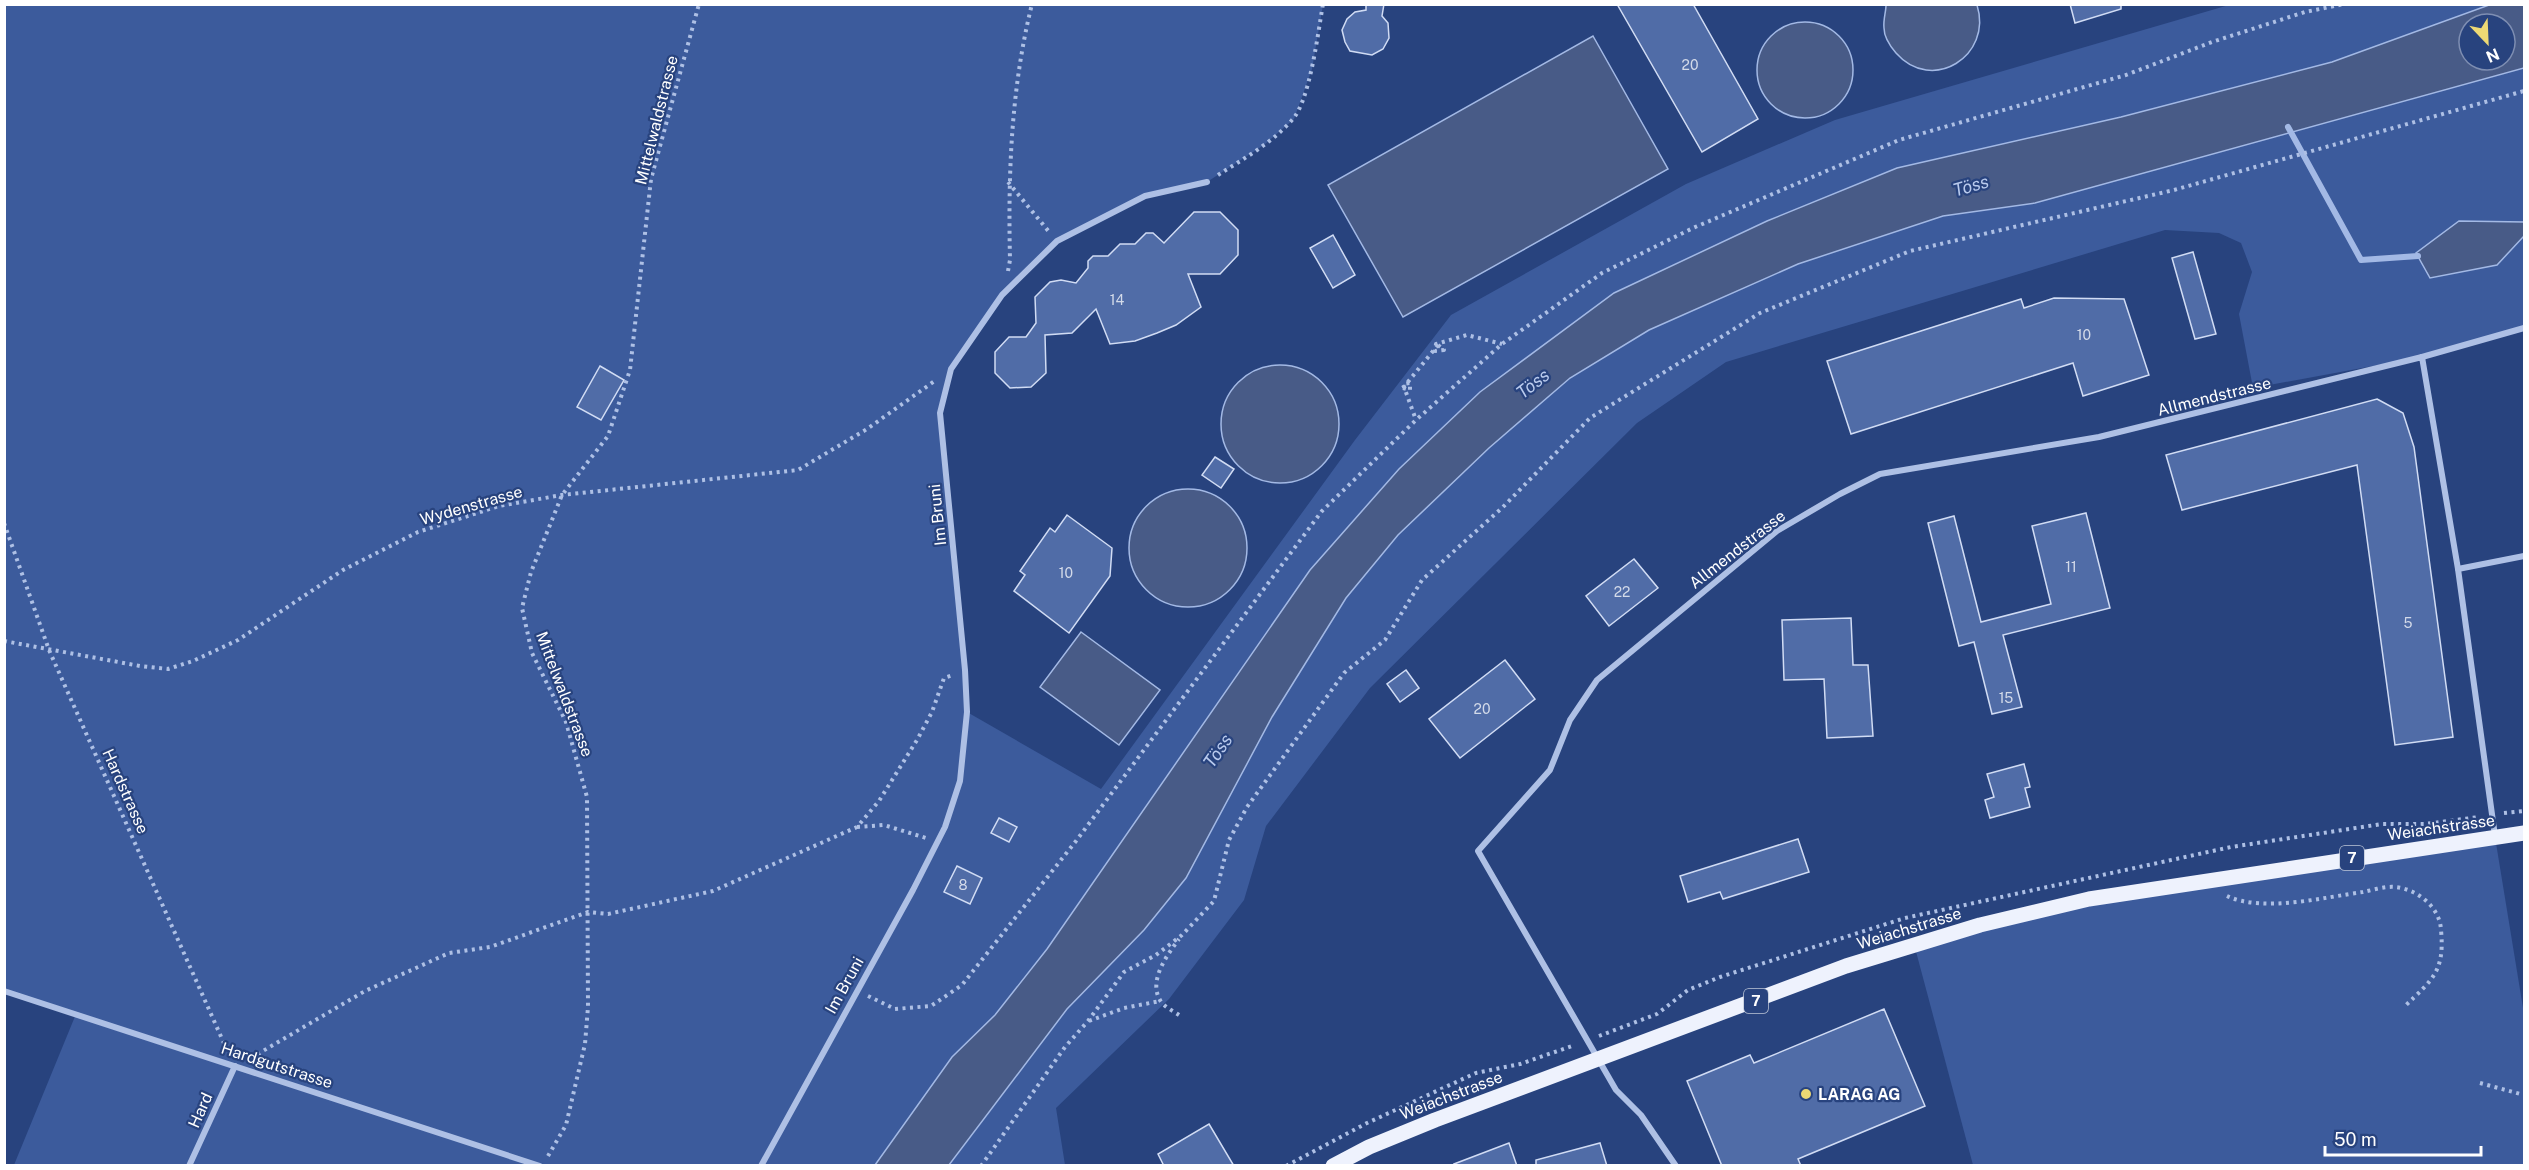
<svg xmlns="http://www.w3.org/2000/svg" width="2529" height="1170" viewBox="0 0 2529 1170" font-family="'Public Sans',sans-serif">
<style>
.green{fill:#3c5b9c}
.water{fill:#485b87;stroke:#a3b9e5;stroke-width:1.5;fill-rule:evenodd}
.lines{fill:none;stroke-linecap:round;stroke-linejoin:round}
.stream{stroke:#a3b9e5;stroke-width:6}
.building{fill:#506ca7;stroke:#d1dcf4;stroke-width:1.5}
.path{stroke:#aec0e5;stroke-width:4;stroke-dasharray:3 4.5;stroke-linecap:butt}
.minor{stroke:#aec0e5;stroke-width:6}
.primary{stroke:#eef2fd;stroke-width:15}
.path-bridge{stroke:#aec0e5;stroke-width:4;stroke-dasharray:3 4.5;stroke-linecap:butt}
.poi-dot{fill:#edd974;stroke:#28437e;stroke-width:2}
.labels{text-anchor:middle;stroke-width:4.5;stroke-linejoin:round;paint-order:stroke}
.number-label{font-size:14px;fill:#d3dae9}
.shield{fill:#28437e;stroke:#bec7d8;stroke-width:1.5}
.shield-label{font-size:15px;font-weight:bold;fill:#fff}
.street-label{font-size:16px;fill:#fff;stroke:#28437e}
.poi-label{font-size:16px;font-weight:bold;fill:#fff;stroke:#28437e;text-anchor:start}
.water-label{font-size:18px;font-style:italic;fill:#b9caed;stroke:#28437e}
</style>
<rect width="100%" height="100%" fill="#28437e"/>
<g class="green">
<path d="M5,5H1323L1312,69L1294,119L1264,145L1207,182L1145,196L1057,241L1002,295L951,369L940,413L967,712L1101,789L1355,440L1451,315L1686,184L1835,120L2229,5H2489L2332,62L2121,117L1767,221L1614,293L1480,392L1399,469L1310,570L1047,949L995,1016L952,1057L875,1165H14L76,1014L5,991Z"/>
<path d="M2524,68V328L2422,357L2253,388L2239,314L2252,272L2241,243L2219,233L2165,230L1726,362L1637,423L1370,688L1266,826L1244,900L1169,999L1056,1108L1065,1165L949,1166L1067,1009L1144,930L1186,878L1272,717L1346,598L1398,535L1489,448L1570,378L1649,330L1798,264L1943,216L2035,203Z"/>
<path d="M2495,837L2524,1014V1165H1973L1914,944L1980,925Z"/>
</g>
<g class="water">
<path d="M1886,5H1977C1993,56 1932,94 1896,53C1890,46 1884,37 1884,28C1883,20 1886,12 1886,5Z"/>
<path d="M2489,5H2524V68L2035,203L1943,216L1798,264L1649,330L1570,378L1489,448L1398,535L1346,598L1272,717L1186,878L1144,930L1067,1009L949,1165H875L952,1057L995,1015L1047,949L1310,570L1399,469L1480,392L1614,293L1767,221L1897,168L2121,117L2332,62ZM2469,24H2505V60H2469Z"/>
<circle cx="1805" cy="70" r="48"/>
<path d="M1593,36L1668,169L1403,317L1328,185Z"/>
<path d="M2459,221L2524,222V236L2497,265L2430,278L2416,253Z"/>
<circle cx="1280" cy="424" r="59"/>
<circle cx="1188" cy="548" r="59"/>
<path d="M1081,632L1160,690L1119,745L1040,687Z"/>
</g>
<g class="lines">
<path class="stream" d="M2288,127L2361,260L2418,256"/>
</g>
<g class="building">
<path d="M1366,4H1384L1382,16L1388,23L1389,38L1383,49L1372,55L1350,51L1345,42L1342,30L1347,19L1355,12L1366,10Z"/>
<path d="M1617,4H1693L1758,119L1702,152Z"/>
<path d="M2070,4H2121V9L2075,23Z"/>
<path d="M1194,212H1220L1238,230V255L1220,274H1188L1201,307L1176,325L1157,333L1135,341L1110,344L1096,309L1072,333L1045,335L1046,373L1031,387L1010,388L995,373V352L1009,337H1026L1036,323L1035,297L1050,282L1061,280L1076,283L1088,268V261L1093,256H1108L1120,244H1135L1146,233H1153L1164,243Z"/>
<path d="M1333,235L1355,275L1333,288L1310,248Z"/>
<path d="M2193,252L2216,334L2195,339L2172,258Z"/>
<path d="M2054,298L2124,299L2149,375L2083,396L2073,363L1851,434L1827,361L2021,299L2024,308Z"/>
<path d="M600,366L624,380L601,420L577,407Z"/>
<path d="M2377,399L2403,413L2414,447L2453,737L2395,745L2357,465L2182,510L2166,455Z"/>
<path d="M1215,457L1234,469L1221,488L1202,475Z"/>
<path d="M2086,513L2110,608L2003,635L2022,707L1992,714L1974,642L1959,646L1928,523L1954,516L1981,622L2051,604L2032,526Z"/>
<path d="M1067,515L1112,548L1110,576L1069,633L1014,591L1025,575L1020,571L1050,528L1055,532Z"/>
<path d="M1634,559L1658,588L1609,626L1586,596Z"/>
<path d="M1851,618L1853,665H1868L1873,736L1827,738L1824,679L1784,680L1782,620Z"/>
<path d="M1505,660L1535,699L1460,758L1429,719Z"/>
<path d="M1406,670L1419,688L1400,702L1387,684Z"/>
<path d="M2024,764L2030,787L2025,788L2030,807L1990,818L1985,800L1994,797L1987,774Z"/>
<path d="M999,818L1017,827L1009,842L991,833Z"/>
<path d="M1798,839L1809,872L1723,899L1720,892L1688,902L1680,876Z"/>
<path d="M957,866L982,878L970,904L944,892Z"/>
<path d="M1884,1009L1925,1106L1798,1159L1801,1166H1722L1687,1081L1750,1055L1754,1063Z"/>
<path d="M1209,1124L1234,1166H1164L1158,1154Z"/>
<path d="M1509,1143L1517,1166H1455L1454,1164Z"/>
<path d="M1600,1143L1607,1166H1536V1160Z"/>
</g>
<g class="lines">
<g class="path">
<path d="M1218,175C1243,159 1272,143 1292,120C1310,101 1318,32 1323,4"/>
<path d="M1008,182L1050,233"/>
<path d="M1008,271L1010,260C1008,174 1011,88 1032,4"/>
<path d="M1438,345L1444,350L1435,351L1436,344L1467,335L1502,344"/>
<path d="M1403,388L1410,390V383L1403,384L1416,420"/>
<path d="M4,523L49,650L227,1050"/>
<path d="M4,641L140,666L168,669L193,661L238,640L343,570L418,532L499,506L562,495L798,470L867,429L936,380"/>
<path d="M2504,813L2524,811"/>
<path d="M857,827L884,825L926,838"/>
<path d="M2227,896C2263,913 2325,897 2363,892C2373,890 2385,886 2395,887C2417,889 2440,907 2441,930C2445,972 2432,980 2404,1007"/>
<path d="M868,996L895,1009L931,1006L962,985L1076,841L1322,511L1416,420L1502,344L1602,273L1693,228L1899,140L2126,75L2212,42L2305,12L2344,4"/>
<path d="M1179,1015C1173,1011 1163,1006 1160,1000C1148,980 1168,954 1179,939"/>
<path d="M1089,1021L1124,1008L1160,1001"/>
<path d="M1599,1036L1657,1014L1688,990L1720,977L1905,918L2231,847L2382,824H2425L2479,817"/>
<path d="M251,1058L365,991L449,953L490,947L588,912L608,914L713,891L857,827L879,801L917,740L932,712L944,678L953,675"/>
<path d="M2480,1083L2524,1095"/>
<path d="M548,1156L566,1125L585,1044L588,1007L587,797L566,722L532,653L522,608L531,572L562,495L608,436L630,370L651,179L699,4"/>
<path d="M981,1166L1065,1047L1088,1021L1124,972L1156,955L1182,935L1214,901L1229,840L1247,807L1344,673L1385,640L1422,580L1503,507L1590,418L1760,313L1910,251L2174,190L2524,91"/>
<path d="M1286,1166L1367,1123L1476,1073L1520,1064L1575,1045"/>
</g>
<g class="minor">
<path d="M2422,357L2524,328"/>
<path d="M2458,569L2524,556"/>
<path d="M4,991L540,1166"/>
<path d="M189,1166L235,1066"/>
<path d="M761,1166L913,890L945,827L960,781L967,712L965,670L940,413L951,369L1002,295L1057,241L1145,196L1207,182"/>
<path d="M1676,1166L1641,1115L1616,1090L1478,851L1550,770L1570,720L1597,680L1777,531L1840,494L1880,474L2099,437L2422,357L2458,569L2495,836"/>
</g>
<path class="primary" d="M1333,1166L1369,1147L1435,1120L1846,966L1980,925L2089,899L2524,833"/>
<path class="path-bridge" d="M1403,388L1438,345"/>
</g>
<circle class="poi-dot" cx="1806" cy="1094" r="6"/>
<g class="labels">
<g class="number-label">
<text x="1690" y="70">20</text>
<text x="1117" y="305">14</text>
<text x="2084" y="340">10</text>
<text x="2071" y="572">11</text>
<text x="1066" y="578">10</text>
<text x="1622" y="597">22</text>
<text x="2408" y="628">5</text>
<text x="2006" y="703">15</text>
<text x="1482" y="714">20</text>
<text x="963" y="890">8</text>
</g>
<g class="shield">
<rect x="2340" y="846" width="24" height="24" rx="4.5"/>
<rect x="1744" y="989" width="24" height="24" rx="4.5"/>
</g>
<g class="shield-label">
<text x="2352" y="863">7</text>
<text x="1756" y="1006">7</text>
</g>
<g class="street-label">
<text transform="translate(656 120) rotate(-76)" y="6">Mittelwaldstrasse</text>
<text transform="translate(2214 396) rotate(-14)" y="6">Allmendstrasse</text>
<text transform="translate(471 505) rotate(-16)" y="6">Wydenstrasse</text>
<text transform="translate(937 515) rotate(-96)" y="6">Im Bruni</text>
<text transform="translate(1737 549) rotate(-38)" y="6">Allmendstrasse</text>
<text transform="translate(565 694) rotate(69)" y="6">Mittelwaldstrasse</text>
<text transform="translate(126 791) rotate(66)" y="6">Hardstrasse</text>
<text transform="translate(2441 827) rotate(-8)" y="6">Weiachstrasse</text>
<text transform="translate(1909 928) rotate(-17)" y="6">Weiachstrasse</text>
<text transform="translate(844 985) rotate(-61)" y="6">Im Bruni</text>
<text transform="translate(277 1065) rotate(18)" y="6">Hardgutstrasse</text>
<text transform="translate(1451 1095) rotate(-21)" y="6">Weiachstrasse</text>
<text transform="translate(200 1110) rotate(-66)" y="6">Hard</text>
</g>
<g class="poi-label">
<text x="1818" y="1100">LARAG AG</text>
</g>
<g class="water-label">
<text transform="translate(1971 186) rotate(-16)" y="6">Töss</text>
<text transform="translate(1533 384) rotate(-38)" y="6">Töss</text>
<text transform="translate(1218 751) rotate(-56)" y="6">Töss</text>
</g>
</g>
<rect width="2529" height="1170" fill="none" stroke="#ffffff" stroke-width="12"/>
<g transform="translate(2487 42) rotate(157)"><circle r="28" fill="#28437e" stroke="#7e8eb2" stroke-width="1.5"/>
<path d="M0-4.5L10 22L0 15L-10 22Z" fill="#edd974"/>
<text y="-9" font-size="16" font-weight="bold" text-anchor="middle" fill="#ffffff">N</text>
</g>
<path d="M2325 1146v9h156v-9" fill="none" stroke="#ffffff" stroke-width="3"/>
<text x="2334" y="1146" font-size="18" fill="#ffffff" stroke="#28437e" stroke-width="4.5" paint-order="stroke">50 m</text>
</svg>
